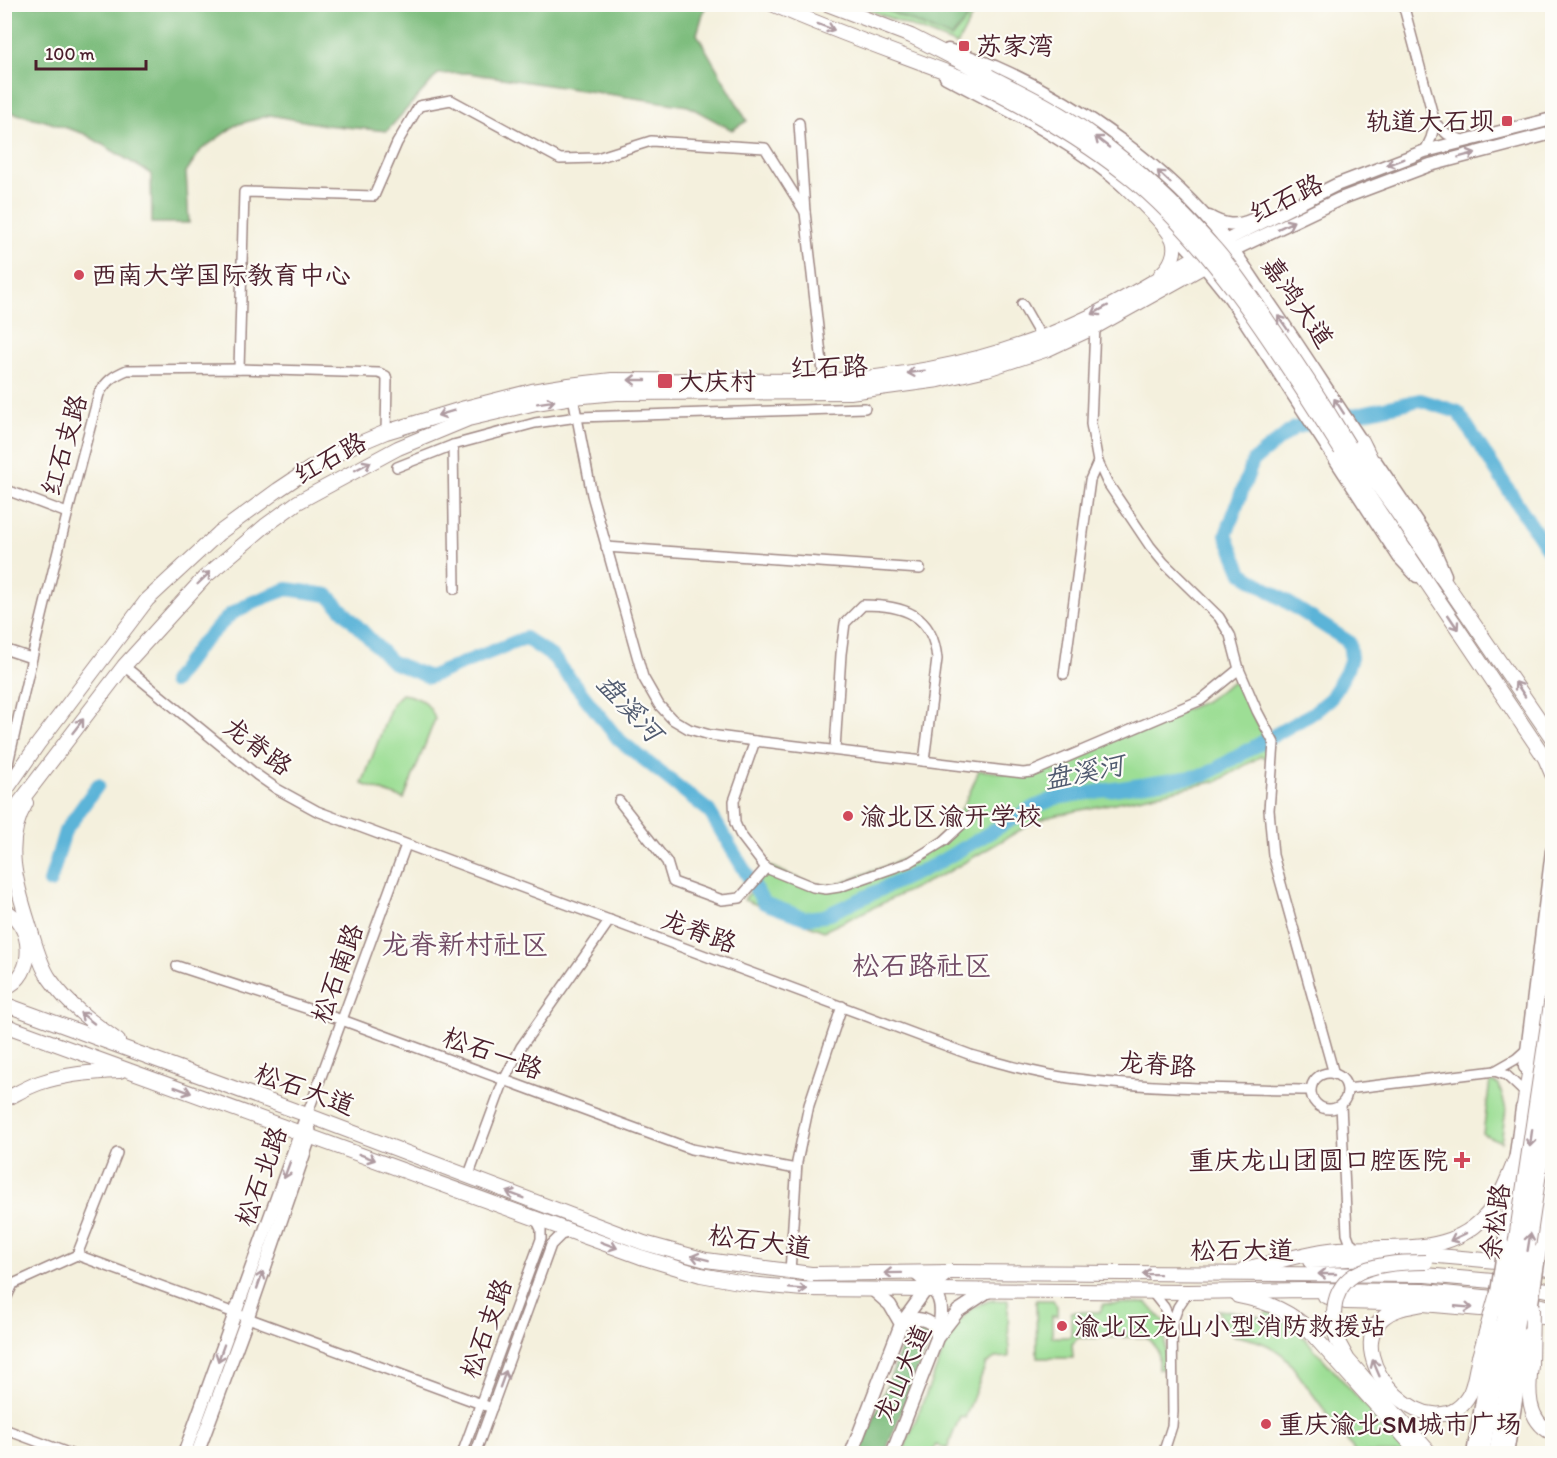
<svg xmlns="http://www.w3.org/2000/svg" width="1557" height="1458" viewBox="0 0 1557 1458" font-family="Itim,'LXGW WenKai TC',sans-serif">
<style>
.green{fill:#9dde95;stroke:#747e60;stroke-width:1.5}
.forest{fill:#7ebd7e;stroke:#646e54;stroke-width:1.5}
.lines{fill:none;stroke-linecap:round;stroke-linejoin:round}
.river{stroke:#5bb4d8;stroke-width:14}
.minor-casing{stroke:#9f8884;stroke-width:12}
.major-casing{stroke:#9f8884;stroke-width:15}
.highway-casing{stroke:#9f8884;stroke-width:16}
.minor{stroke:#fff;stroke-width:9}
.major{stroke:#fff;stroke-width:12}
.highway{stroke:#fff;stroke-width:14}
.major-bridge-casing{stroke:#9f8884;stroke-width:15;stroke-linecap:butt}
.highway-bridge-casing{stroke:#9f8884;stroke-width:16;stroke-linecap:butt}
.major-bridge{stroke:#fff;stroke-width:12}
.highway-bridge{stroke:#fff;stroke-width:14}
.oneway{stroke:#ae9aa0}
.poi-dot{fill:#d1495b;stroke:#fdfcf7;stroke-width:2}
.labels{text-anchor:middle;stroke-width:4.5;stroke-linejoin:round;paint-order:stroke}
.poi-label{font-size:26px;fill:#4a1f2b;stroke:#fdfcf7;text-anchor:start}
.street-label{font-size:26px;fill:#4a1f2b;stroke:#fdfcf7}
.water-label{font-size:27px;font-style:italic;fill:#515b70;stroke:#fdfcf7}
.quarter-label{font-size:28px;fill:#724c65;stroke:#fdfcf7}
</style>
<rect width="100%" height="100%" fill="#fdfcf7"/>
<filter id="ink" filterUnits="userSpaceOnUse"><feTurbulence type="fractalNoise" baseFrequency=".0167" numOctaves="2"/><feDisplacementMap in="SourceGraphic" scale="12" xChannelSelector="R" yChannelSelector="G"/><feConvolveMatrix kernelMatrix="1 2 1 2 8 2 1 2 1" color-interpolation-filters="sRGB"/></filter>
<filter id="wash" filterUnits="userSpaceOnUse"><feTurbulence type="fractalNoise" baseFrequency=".008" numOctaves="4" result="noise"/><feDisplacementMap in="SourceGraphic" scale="24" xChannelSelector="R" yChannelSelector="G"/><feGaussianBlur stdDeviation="1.35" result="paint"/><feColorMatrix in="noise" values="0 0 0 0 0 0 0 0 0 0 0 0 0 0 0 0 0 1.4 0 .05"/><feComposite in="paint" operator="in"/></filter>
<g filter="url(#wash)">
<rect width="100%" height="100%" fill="#f4f0dd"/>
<g class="green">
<path d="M857,5H978L957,45Z"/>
<path d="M1232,682L1241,687L1268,745L1269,760L1261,756L1218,781L1048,817L1029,825L948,872L824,931L744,900L769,866C787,873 807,885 826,885C841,886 856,877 870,872C936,848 953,837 979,770L1021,775L1204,702Z"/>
<path d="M402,694C420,697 429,702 435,719L404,799L362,784L392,704Z"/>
<path d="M1490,1081L1499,1085L1506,1109L1501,1142L1483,1134Z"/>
<path d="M994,1299L993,1301L1008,1300L1009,1357L995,1358L986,1364L965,1418L960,1416L947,1449L936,1445L932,1453L902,1454L953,1327L973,1307Z"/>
<path d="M1036,1300H1053L1057,1307V1316H1052V1337H1071V1312H1100L1104,1304L1147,1303L1164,1322L1166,1369H1158V1351L1147,1337L1078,1338L1072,1344L1073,1358H1037Z"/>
<path d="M1218,1310L1239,1312L1263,1318L1267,1311L1284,1321L1299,1332L1408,1453H1356L1287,1359C1271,1343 1253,1339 1231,1335Z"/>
</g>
<g class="forest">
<path d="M706,4L697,34L747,121L732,130L688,106L468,73L438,74L387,131L325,125L270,115L236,125L201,150L186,172L189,223H152L151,174L85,134L42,120L5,111V5Z"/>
<path d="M874,5H973L966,20L951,38Z"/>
<path d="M918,1322L929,1327L931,1336L885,1453L860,1454L910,1327Z"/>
</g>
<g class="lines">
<g class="river">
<path d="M173,682L199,646L231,614L253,602L287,589L328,595L392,662L429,677L525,638L553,657L618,739L709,811L764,903L805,918L824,916L936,864L1032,808L1056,798L1205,775L1313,713L1331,698L1346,672L1351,658L1349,642L1242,573L1226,535L1253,461L1294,428L1420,400L1458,412L1543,543L1552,555"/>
<path d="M50,882L65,831L98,785"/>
</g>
</g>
</g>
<g filter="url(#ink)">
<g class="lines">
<g class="minor-casing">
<g id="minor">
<path d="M1403,4L1435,123"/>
<path d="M799,123L805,212L824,381"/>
<path d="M1425,151L1431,138L1435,123L1447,134L1462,140"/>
<path d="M1022,304L1041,337"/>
<path d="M1095,327L1091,424L1098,462L1107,482L1150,546L1164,563L1219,617L1230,635L1239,669L1257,711L1274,743L1269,810L1273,855L1334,1074"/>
<path d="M239,369L244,192L374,196L397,143L419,106L451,100L560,159L597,158L651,141L765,148L805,212"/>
<path d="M573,397L592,495L643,677L659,705L672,719L689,729L710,735L755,741L1023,773L1032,772L1201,700L1239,669"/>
<path d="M453,445L455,589"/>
<path d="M397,467L453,445L535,423L578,417L865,408"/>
<path d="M4,489L67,513"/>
<path d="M606,547L920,569"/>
<path d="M4,649L31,658"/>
<path d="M124,666L257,775L277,789L317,811L971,1055C1003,1064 1035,1073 1069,1078C1148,1089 1230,1089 1310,1090"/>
<path d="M1064,674L1090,480L1098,462"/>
<path d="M755,741L734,801L735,823L740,834L766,868L813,887L826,889L839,887L910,862L944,841L974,813"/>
<path d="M835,749L841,654L845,623L863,605C903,605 933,614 937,659L924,761"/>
<path d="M4,782C32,652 64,523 99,394C106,381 113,376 127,370L239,369L379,373L386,376L387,380L386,432"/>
<path d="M619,801L667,862L673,882L722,900L740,898L766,868"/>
<path d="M177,966L342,1020L691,1149L796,1169"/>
<circle cx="1329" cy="1091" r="18"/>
<path d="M1347,1089L1495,1071"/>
<path d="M1523,1091L1506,1075L1495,1071L1516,1059L1526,1050"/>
<path d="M1341,1105L1347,1234L1350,1242L1358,1248"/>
<path d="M307,1115L406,845"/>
<path d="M468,1177L504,1080L521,1047L610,920"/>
<path d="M77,1255L117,1153"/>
<path d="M790,1272L797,1162L809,1105L842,1006"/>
<path d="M1152,1292L1164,1307L1172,1324"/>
<path d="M4,1303L13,1284L77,1255L492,1408"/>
<path d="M4,1429L71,1454"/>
<path d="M462,1454L541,1239V1229L535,1217"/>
<path d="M475,1454L551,1245L561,1235L572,1232"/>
<path d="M1163,1454L1172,1426L1173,1412L1172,1324L1178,1307L1188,1292"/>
</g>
</g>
<g class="major-casing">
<g id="major">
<path d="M948,50C964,55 980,61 995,67C1081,105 1168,168 1226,241C1240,259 1252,278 1265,297C1300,347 1332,398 1366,448"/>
<path d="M946,77C1008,110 1074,141 1127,189"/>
<path d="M1209,217C1224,226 1236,227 1252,220"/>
<path d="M1169,227L1197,257L1230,298L1399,557L1417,576"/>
<path d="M1221,243L1336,185L1425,151L1552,119"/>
<path d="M1233,250L1340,199L1430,165L1552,133"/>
<path d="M1376,462L1431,543L1445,575"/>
<path d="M1525,1067L1552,851"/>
<path d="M1504,1246L1522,1108"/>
<path d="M1540,1250L1552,1157"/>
<path d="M915,1273C941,1294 945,1301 938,1334"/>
<path d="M901,1324L925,1291L950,1272"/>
<path d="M901,1324C916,1317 923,1317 936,1327L937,1337"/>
<path d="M184,1454L307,1115"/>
<path d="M197,1454L247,1319L310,1136L309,1128"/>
<path d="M851,1454L901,1324L890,1305L873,1290"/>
<path d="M892,1454L937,1338L958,1311L987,1292"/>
<path d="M1473,1454L1489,1358"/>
<path d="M1507,1454L1522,1364"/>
</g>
</g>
<g class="highway-casing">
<g id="highway">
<path d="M772,4C842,35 915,59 985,87"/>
<path d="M827,4L911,36L989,76"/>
<path d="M1122,183C1135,197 1167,224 1173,240C1177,252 1171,266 1161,274"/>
<path d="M1362,441L1378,474"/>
<path d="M1349,446L1393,506L1552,738"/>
<path d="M1341,450L1369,497L1545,758L1552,774"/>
<path d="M4,793L38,744L147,600L219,533L278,490L311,468L348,448L386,432L465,408L532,391L569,385L612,380L824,381C915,377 1006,357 1089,317C1126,299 1161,276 1197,257"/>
<path d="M26,803C2,843 17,887 30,928C35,944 40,965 50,979C68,1005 93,1023 118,1041"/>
<path d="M4,823L124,666L205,577L265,526L298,502L398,448L468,419L536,403L573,397L617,393L850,392L939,380L987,369L1048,349L1095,327L1233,250"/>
<path d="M4,910C34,924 37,976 4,988"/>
<path d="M4,1004L307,1115L644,1243L706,1260L811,1274L950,1272L1425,1275L1515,1283L1552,1291"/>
<path d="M4,1025L641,1257L701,1275L750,1284L803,1289L1188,1292L1302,1290L1424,1291L1513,1300L1552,1308"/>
<path d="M4,1100C16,1094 27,1087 39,1083C65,1074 93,1072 120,1071"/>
<path d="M1522,1118L1552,930"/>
<path d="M1551,1166L1552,1174"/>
<path d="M1310,1261L1427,1255L1519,1263L1552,1270"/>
<path d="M1244,1269C1274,1263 1309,1251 1339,1249C1397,1245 1462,1260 1497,1200C1505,1187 1510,1173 1516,1158"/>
<path d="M1238,1296C1263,1301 1283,1308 1303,1324L1420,1454"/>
<path d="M1325,1296L1346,1302L1423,1304L1503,1311"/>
<path d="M1423,1304C1410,1307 1395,1308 1384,1317C1335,1358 1436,1458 1470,1393C1475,1382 1476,1368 1479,1357"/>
<path d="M1522,1313L1552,1319"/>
<path d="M1337,1340L1348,1360L1431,1454"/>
<path d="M1531,1365C1528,1390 1526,1420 1552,1433"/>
<path d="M1482,1454L1498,1360"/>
<path d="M1496,1454L1511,1362"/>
</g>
</g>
<use href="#minor" class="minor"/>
<use href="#major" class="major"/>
<use href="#highway" class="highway"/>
<g class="major-bridge-casing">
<g id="major-bridge">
<path d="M1495,1305L1504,1246"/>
<path d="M1530,1316L1540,1250"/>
<path d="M1489,1358L1493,1325"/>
<path d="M1522,1364L1527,1333"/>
</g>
</g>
<g class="highway-bridge-casing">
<g id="highway-bridge">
<path d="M989,76C1024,94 1060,111 1092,135C1137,168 1179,208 1216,250C1235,272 1251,296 1267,320C1296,361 1323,403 1349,446"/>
<path d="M985,87C1036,113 1084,141 1128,176C1213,244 1283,359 1341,450"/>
<path d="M1337,1340C1321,1270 1370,1262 1426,1262"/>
<path d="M1479,1357L1496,1297"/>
<path d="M1498,1360L1552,997"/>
<path d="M1511,1362L1552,1085"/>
<path d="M1531,1365L1532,1307"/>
</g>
</g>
<use href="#major-bridge" class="major-bridge"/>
<use href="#highway-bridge" class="highway-bridge"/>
</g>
<defs><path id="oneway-shaft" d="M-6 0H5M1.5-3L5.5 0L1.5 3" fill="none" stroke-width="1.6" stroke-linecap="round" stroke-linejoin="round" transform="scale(1.5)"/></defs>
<g class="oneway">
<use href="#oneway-shaft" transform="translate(826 27) rotate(20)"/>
<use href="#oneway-shaft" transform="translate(1102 142) rotate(-142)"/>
<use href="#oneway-shaft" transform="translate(1467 155) rotate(-15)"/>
<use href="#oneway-shaft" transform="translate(1395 162) rotate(159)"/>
<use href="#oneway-shaft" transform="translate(1164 177) rotate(-137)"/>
<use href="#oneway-shaft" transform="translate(1286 225) rotate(-26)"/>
<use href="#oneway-shaft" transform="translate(1100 310) rotate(151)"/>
<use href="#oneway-shaft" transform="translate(1283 323) rotate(-125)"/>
<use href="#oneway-shaft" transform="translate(916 372) rotate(172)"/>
<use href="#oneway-shaft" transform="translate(637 380) rotate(-180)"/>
<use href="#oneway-shaft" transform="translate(546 402) rotate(-9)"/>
<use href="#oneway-shaft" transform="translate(1339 406) rotate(-123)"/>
<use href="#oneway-shaft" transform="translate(446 413) rotate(163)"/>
<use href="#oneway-shaft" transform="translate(363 466) rotate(-28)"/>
<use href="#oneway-shaft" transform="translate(204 578) rotate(-44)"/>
<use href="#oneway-shaft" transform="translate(1453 622) rotate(56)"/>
<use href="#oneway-shaft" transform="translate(1520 689) rotate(-124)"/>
<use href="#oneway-shaft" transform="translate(78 726) rotate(-52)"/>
<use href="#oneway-shaft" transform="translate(87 1018) rotate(-142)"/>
<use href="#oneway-shaft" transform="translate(183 1090) rotate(20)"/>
<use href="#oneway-shaft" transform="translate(1531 1138) rotate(98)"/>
<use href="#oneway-shaft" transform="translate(367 1157) rotate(20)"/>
<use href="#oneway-shaft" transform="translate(287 1170) rotate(110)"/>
<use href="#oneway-shaft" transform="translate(515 1195) rotate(-159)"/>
<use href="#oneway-shaft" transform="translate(1458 1237) rotate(154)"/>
<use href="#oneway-shaft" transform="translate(1529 1242) rotate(-81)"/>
<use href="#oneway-shaft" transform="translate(609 1245) rotate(21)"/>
<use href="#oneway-shaft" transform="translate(700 1258) rotate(-166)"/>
<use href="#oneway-shaft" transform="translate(893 1273) rotate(179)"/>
<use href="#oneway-shaft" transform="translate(1151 1274) rotate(-179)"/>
<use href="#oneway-shaft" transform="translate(1327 1274) rotate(-180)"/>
<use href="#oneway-shaft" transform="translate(260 1280) rotate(-71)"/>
<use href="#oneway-shaft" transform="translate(798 1289) rotate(4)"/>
<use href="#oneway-shaft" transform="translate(1464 1307) rotate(5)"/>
<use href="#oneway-shaft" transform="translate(221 1353) rotate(110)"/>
<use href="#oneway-shaft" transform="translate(1376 1368) rotate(-113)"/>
<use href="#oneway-shaft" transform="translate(503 1379) rotate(-70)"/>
</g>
</g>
<g class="poi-dot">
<rect x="958" y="40" width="12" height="12" rx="3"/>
<rect x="1501" y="115" width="12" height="12" rx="3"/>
<circle cx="79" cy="275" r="6"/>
<rect x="657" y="373" width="16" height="16" rx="3"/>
<circle cx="848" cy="816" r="6"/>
<path d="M1459 1151h6v6h6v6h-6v6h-6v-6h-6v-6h6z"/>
<circle cx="1062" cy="1326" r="6"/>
<circle cx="1266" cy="1424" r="6"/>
</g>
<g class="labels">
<g class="poi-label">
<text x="976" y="55">苏家湾</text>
<text x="1495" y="130" text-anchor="end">轨道大石坝</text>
<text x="91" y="284">西南大学国际教育中心</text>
<text x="678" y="390">大庆村</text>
<text x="860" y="825">渝北区渝开学校</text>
<text x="1448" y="1169" text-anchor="end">重庆龙山团圆口腔医院</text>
<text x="1074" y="1335">渝北区龙山小型消防救援站</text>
<text x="1278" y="1433">重庆渝北SM城市广场</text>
</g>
<g class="street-label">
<text transform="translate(1286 198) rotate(-26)" y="9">红石路</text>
<text transform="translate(1298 302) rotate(55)" y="9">嘉鸿大道</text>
<text transform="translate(829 367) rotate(-2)" y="9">红石路</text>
<text transform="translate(64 445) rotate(-74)" y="9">红石支路</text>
<text transform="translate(330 458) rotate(-29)" y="9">红石路</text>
<text transform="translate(258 746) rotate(37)" y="9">龙脊路</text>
<text transform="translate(699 931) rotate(20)" y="9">龙脊路</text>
<text transform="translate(337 973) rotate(-70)" y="9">松石南路</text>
<text transform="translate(493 1053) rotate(20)" y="9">松石一路</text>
<text transform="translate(1157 1064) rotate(4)" y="9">龙脊路</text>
<text transform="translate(305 1089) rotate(20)" y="9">松石大道</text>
<text transform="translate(261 1176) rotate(-70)" y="9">松石北路</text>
<text transform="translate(1495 1222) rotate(-82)" y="9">余松路</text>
<text transform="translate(760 1241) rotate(8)" y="9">松石大道</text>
<text x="1242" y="1259">松石大道</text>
<text transform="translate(486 1328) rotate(-70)" y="9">松石支路</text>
<text transform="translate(902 1373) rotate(-66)" y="9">龙山大道</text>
</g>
<g class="water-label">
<text transform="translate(630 708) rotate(47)" y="9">盘溪河</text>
<text transform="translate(1084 772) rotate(-11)" y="9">盘溪河</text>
</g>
<g class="quarter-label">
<text x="465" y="954">龙脊新村社区</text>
<text x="922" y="975">松石路社区</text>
</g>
</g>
<rect width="1557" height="1458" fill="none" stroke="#fdfcf7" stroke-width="24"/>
<path d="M36 60v9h110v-9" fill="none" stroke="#4a1f2b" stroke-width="3"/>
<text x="45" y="60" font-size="18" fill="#4a1f2b" stroke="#fdfcf7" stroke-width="4.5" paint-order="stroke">100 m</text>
</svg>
